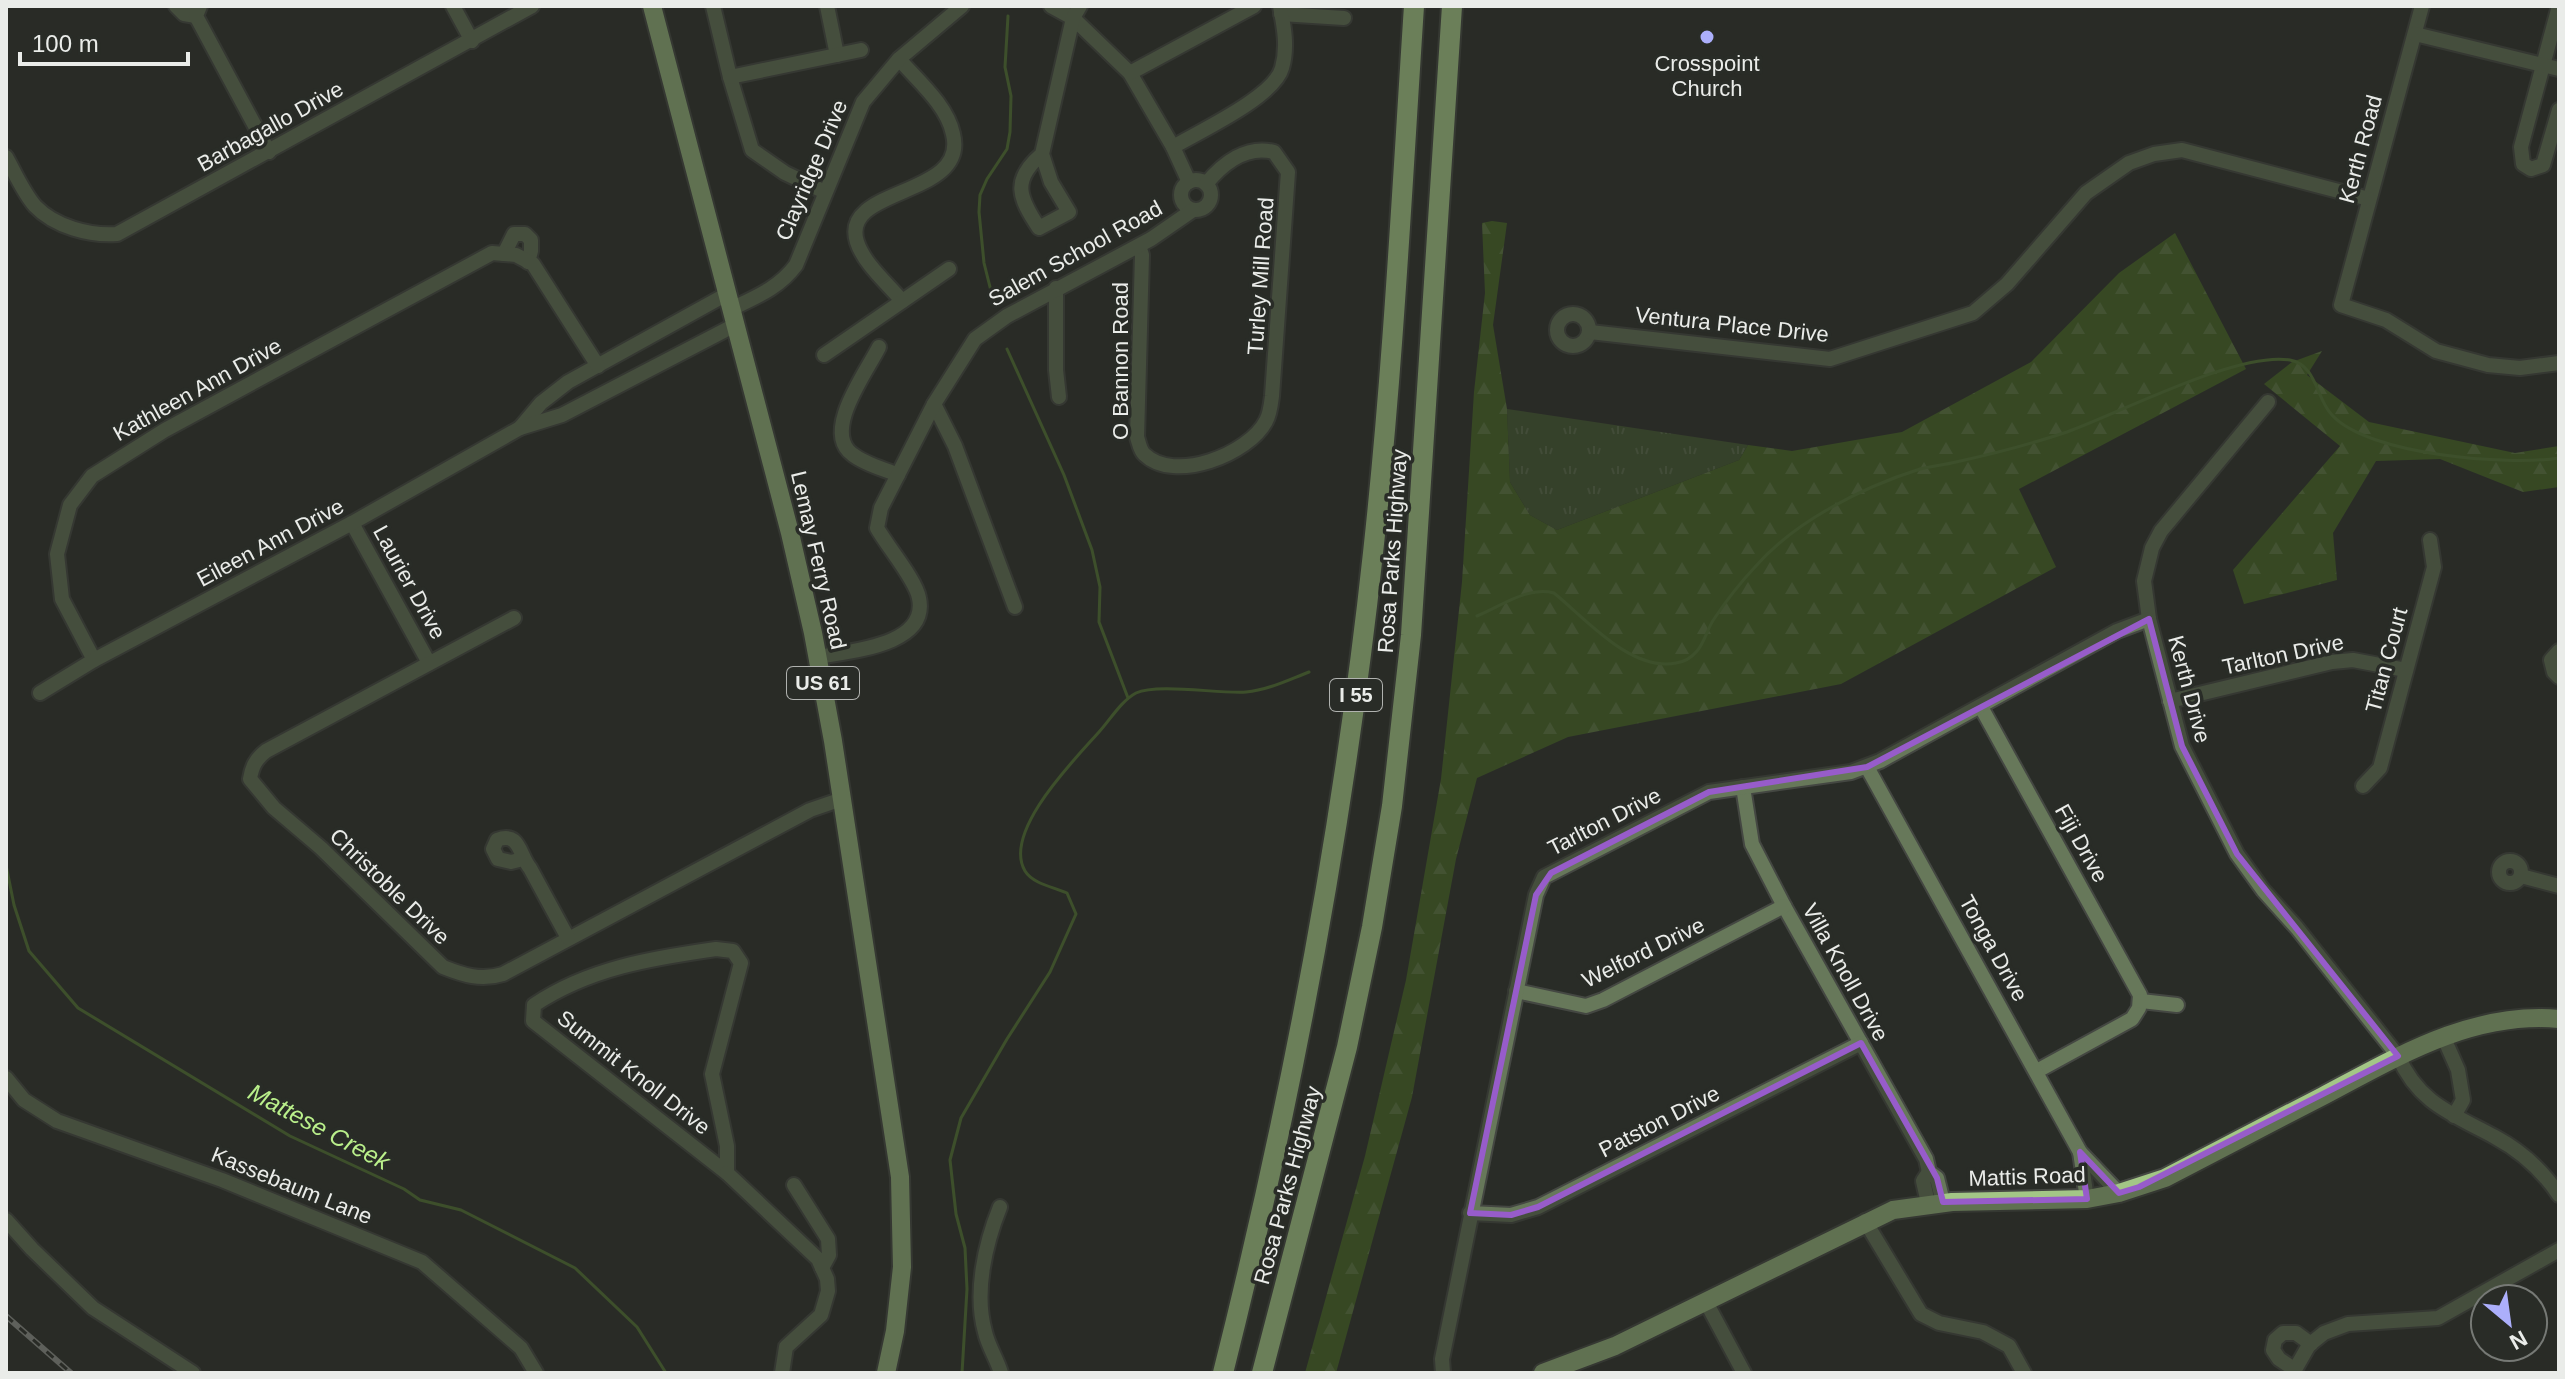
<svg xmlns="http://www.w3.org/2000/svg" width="2565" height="1379" viewBox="0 0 2565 1379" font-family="Helvetica,sans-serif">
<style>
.grass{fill:url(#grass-tufts)}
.forest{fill:url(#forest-firs)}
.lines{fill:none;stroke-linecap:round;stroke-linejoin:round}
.stream{stroke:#557b31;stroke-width:3}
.minor-casing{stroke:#444742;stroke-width:18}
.major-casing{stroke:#444742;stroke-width:22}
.highway-casing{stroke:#444742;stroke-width:24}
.minor{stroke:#67785a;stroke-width:14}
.major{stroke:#a3c686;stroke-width:18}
.highway{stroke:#bbe598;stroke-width:20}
.rail-casing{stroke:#9d9f9b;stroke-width:6}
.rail{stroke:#292c27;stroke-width:3;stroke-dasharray:9;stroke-linecap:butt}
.marked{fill:none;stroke:#975cca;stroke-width:6;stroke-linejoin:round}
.poi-dot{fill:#acaffb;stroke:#292c27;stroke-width:3}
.labels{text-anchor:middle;stroke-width:7;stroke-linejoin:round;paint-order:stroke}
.shield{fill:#292c27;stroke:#b0b2af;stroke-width:2}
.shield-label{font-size:20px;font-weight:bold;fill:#eaece9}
.poi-label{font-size:22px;fill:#eaece9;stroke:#292c27}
.street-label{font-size:22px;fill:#eaece9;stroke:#292c27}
.water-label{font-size:24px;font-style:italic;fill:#baf08b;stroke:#292c27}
</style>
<defs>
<pattern id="grass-tufts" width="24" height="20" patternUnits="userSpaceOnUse" patternTransform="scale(2)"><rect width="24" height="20" fill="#445b30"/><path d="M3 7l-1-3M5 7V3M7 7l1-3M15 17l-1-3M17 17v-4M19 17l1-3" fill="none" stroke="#5f734e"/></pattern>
<pattern id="forest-firs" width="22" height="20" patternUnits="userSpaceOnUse" patternTransform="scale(2)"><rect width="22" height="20" fill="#476c21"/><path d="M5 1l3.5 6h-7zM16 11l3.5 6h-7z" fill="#628141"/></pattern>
</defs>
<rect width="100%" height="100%" fill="#292c27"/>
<path class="grass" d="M1507,409L1748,445L1739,460L1557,530L1530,515L1510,482Z"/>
<g class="forest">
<path d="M1492,221L1507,223L1493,325L1507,409L1510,482L1530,515L1557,530L1739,460L1748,445L1792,451L1902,432L2031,362L2119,273L2175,233L2246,369L2019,489L2056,567L1841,684L1568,737L1477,778L1456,859L1412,1097L1336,1373H1305L1365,1156L1406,980L1441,779L1462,582L1474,392L1485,293L1482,223Z"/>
<path d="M2322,351L2307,375L2369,422L2515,453L2559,446V487L2523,492L2440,459L2376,461L2333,533L2337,580L2244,604L2233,570L2340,446L2264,384L2292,362Z"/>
</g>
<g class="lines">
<g class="stream">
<path d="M994,303L984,263L979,212L980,195L987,179L1007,149L1010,132L1011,96L1005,67L1008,16"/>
<path d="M1007,349L1064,475L1092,550L1100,587L1099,622L1128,698"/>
<path d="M1477,616C1502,606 1527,586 1554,593C1586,619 1631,672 1676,663C1684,662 1692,657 1697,651C1705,642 1707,629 1714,619C1726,601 1740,583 1755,567C1795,521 1863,487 1920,469C1932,466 1944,465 1956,462C1993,454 2031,444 2067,432C2120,413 2238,351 2290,360C2317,365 2316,399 2332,415C2368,455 2508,466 2559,458"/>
<path d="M6,865L14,905L29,951L78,1008L290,1136L404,1189L420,1200L461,1210L575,1268L637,1327L666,1373"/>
<path d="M962,1373L967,1289L965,1248L956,1214L950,1160L961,1118L1007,1039L1050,972L1076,914L1067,893C1054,887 1033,884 1025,871C1002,832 1075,759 1099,732C1110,720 1121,701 1136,693C1158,683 1219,694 1246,692C1268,690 1288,680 1309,672"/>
</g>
<g class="minor-casing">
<g id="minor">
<path d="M176,6L184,14L196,16"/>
<path d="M200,6L196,16L269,152"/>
<path d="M453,6L472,41"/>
<path d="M713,6L730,77L752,150L785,173L825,192"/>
<path d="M827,6L837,55"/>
<path d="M1051,6L1073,18L1130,73L1173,147L1189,182"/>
<path d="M2422,6L2341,305L2386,320L2436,351L2488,365L2520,368L2559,363"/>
<path d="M2559,6L2521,147L2523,164L2531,169L2543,165L2559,110"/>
<path d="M1281,14L1344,18"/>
<path d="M2415,34L2559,69"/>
<path d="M899,59C917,80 947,105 953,134C969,198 839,186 857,242C864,264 888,284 902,301"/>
<path d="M1130,73L1254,6"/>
<path d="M730,77L861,50"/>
<path d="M1173,147C1200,131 1274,97 1282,68C1288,47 1284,27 1280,6"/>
<path d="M1042,154C1011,180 1019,198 1039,228L1069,212L1051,182L1042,154L1073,18L1080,6"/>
<path d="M6,157C15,173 23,192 35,206C55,227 90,236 117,234L532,6"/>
<circle cx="1196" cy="195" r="15"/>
<path d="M1139,246L1142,255L1137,437C1139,443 1140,450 1144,454C1174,484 1249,454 1266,421C1270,414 1271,404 1272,396L1288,172L1274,152C1247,145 1223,163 1206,184"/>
<path d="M504,254L514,234H525L531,240V251L528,262"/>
<path d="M1056,288V370L1059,397"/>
<path d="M731,309C756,297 779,288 796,265L863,102L899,59L962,6"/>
<circle cx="1573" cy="330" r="16"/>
<path d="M1590,332L1830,359L1973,313L2007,284L2086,193L2129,163L2154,154L2182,150L2369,199"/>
<path d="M879,347C866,373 822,431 852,454C864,464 884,469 898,475"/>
<path d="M824,355L949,269"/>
<path d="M2268,402L2161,531L2152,548L2144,581L2149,619L2182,746L2237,854L2263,890L2297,928L2398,1056C2419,1104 2453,1114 2495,1137C2521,1151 2543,1171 2559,1195"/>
<path d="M934,404L955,446L1015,607"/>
<path d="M520,428L541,403L568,382L727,294"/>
<path d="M352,523L429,663"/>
<path d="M514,618L266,751C256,759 252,766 250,779L274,808L321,848L443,967C463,975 481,981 503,974L810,810L842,799"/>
<path d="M2559,651L2551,660L2554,672L2559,677"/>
<path d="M818,657C849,651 929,646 919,598C916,580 887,546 877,528L881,508L934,404L975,339L1007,316L1151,239L1193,210"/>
<path d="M94,660L62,599L57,554L70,505L92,476L165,430L492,253L516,255L533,264L598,366"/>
<path d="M40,693L94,660L352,523L520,428L562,415L735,325"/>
<path d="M2170,701L2332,662L2353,660L2406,670"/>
<path d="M1981,707L2140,995L2139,1008L2132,1019L2037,1071"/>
<path d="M1867,767L2080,1152L2119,1193"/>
<path d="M2363,786L2380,768L2434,567L2430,540"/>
<path d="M1743,787L1752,844L1784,906L1926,1159L1929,1172L1937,1178L1943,1202"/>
<path d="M523,859L511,862L498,859L493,849L497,840C520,831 519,855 530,868L568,938"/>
<circle cx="2510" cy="872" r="11"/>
<path d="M2521,876L2559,886"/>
<path d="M716,949L733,951L741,963L712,1074L727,1146V1173L533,1021L534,1005C589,968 653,958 716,949Z"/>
<path d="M1516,991L1586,1006L1603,1000L1784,906"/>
<path d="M2141,1001L2177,1005"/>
<path d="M2443,1036L2458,1070L2463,1100L2454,1116"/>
<path d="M6,1078L24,1100L57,1121L222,1180L422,1262L521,1348L536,1373"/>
<path d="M2080,1152L2087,1199"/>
<path d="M727,1173L818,1259L827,1279L828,1291L821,1315L786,1347L782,1373"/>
<path d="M794,1185L828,1239L829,1255L822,1268"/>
<path d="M1928,1203L1923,1181L1929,1172"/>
<path d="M1000,1207C985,1244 974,1293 985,1332C988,1346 997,1359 1001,1373"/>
<path d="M1470,1213L1511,1215L1538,1207L1861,1043"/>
<path d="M6,1220L32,1249L93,1308L193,1373"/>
<path d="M1865,1221L1921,1314L1939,1323L1983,1332L2009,1346L2024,1373"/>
<path d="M1706,1302L1744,1373"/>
<path d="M2294,1369L2279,1359L2273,1350L2275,1340L2283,1333H2296L2311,1344"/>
<path d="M1443,1373L1442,1359L1536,895L1544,877L1709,792L1851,772L1880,761L2117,631L2149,619"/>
<path d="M2293,1373L2309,1345L2324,1333L2348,1324L2438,1318L2559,1250"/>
</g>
</g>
<g class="major-casing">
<g id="major">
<path d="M652,6L790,533L813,633L833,741L900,1177L902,1267L895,1331L886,1373"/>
<path d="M1543,1373L1615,1346L1893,1210L1952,1202L2087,1199L2119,1193L2165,1178C2217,1151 2270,1123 2323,1096C2397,1057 2472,1011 2559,1019"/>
</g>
</g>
<g class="highway-casing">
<g id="highway">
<path d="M1223,1373C1291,1103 1343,830 1373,553C1393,371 1402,189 1414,6"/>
<path d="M1262,1373L1347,1047L1372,927L1392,806L1411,635L1452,6"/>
</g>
</g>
<use href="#minor" class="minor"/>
<use href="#major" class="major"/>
<use href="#highway" class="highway"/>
<g class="rail-casing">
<path id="rail" d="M6,1316L71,1373"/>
</g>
<use href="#rail" class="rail"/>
</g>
<path d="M0 0H2565V1379H0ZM2149,619L2182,746L2237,854L2398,1056L2139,1187L2119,1193L2080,1152L2087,1199L1943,1202L1937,1178L1861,1043L1538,1207L1511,1215L1470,1213L1536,895L1551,873L1709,792L1867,767Z" fill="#292c27" fill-opacity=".55" fill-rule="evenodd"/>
<path class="marked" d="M2149,619L2182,746L2237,854L2398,1056L2139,1187L2119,1193L2080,1152L2087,1199L1943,1202L1937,1178L1861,1043L1538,1207L1511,1215L1470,1213L1536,895L1551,873L1709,792L1867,767Z"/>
<circle class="poi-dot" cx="1707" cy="37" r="8"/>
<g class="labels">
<g class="shield">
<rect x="787" y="667" width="72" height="32" rx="6"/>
<rect x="1330" y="679" width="52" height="32" rx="6"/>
</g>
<g class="shield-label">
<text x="823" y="690">US 61</text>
<text x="1356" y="702">I 55</text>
</g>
<g class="poi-label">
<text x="1707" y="71">Crosspoint<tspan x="1707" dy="25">Church</tspan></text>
</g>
<g class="street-label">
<text transform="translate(270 126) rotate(-29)" y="8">Barbagallo Drive</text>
<text transform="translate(2360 149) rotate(-75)" y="8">Kerth Road</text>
<text transform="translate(811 170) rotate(-67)" y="8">Clayridge Drive</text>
<text transform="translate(1075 253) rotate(-29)" y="8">Salem School Road</text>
<text transform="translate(1260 276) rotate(-86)" y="8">Turley Mill Road</text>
<text transform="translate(1732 324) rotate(6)" y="8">Ventura Place Drive</text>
<text transform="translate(1120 361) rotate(-90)" y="8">O Bannon Road</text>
<text transform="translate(197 389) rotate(-29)" y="8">Kathleen Ann Drive</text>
<text transform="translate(270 542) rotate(-28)" y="8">Eileen Ann Drive</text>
<text transform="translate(1392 551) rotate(-86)" y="8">Rosa Parks Highway</text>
<text transform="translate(819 560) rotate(77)" y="8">Lemay Ferry Road</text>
<text transform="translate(410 582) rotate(61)" y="8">Laurier Drive</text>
<text transform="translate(2283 654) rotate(-12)" y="8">Tarlton Drive</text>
<text transform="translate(2386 660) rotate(-75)" y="8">Titan Court</text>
<text transform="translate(2190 689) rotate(75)" y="8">Kerth Drive</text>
<text transform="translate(1604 821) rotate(-27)" y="8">Tarlton Drive</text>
<text transform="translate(2082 843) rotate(61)" y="8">Fiji Drive</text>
<text transform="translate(390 886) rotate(44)" y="8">Christoble Drive</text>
<text transform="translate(1994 948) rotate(61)" y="8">Tonga Drive</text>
<text transform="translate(1643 952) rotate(-26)" y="8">Welford Drive</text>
<text transform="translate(1846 972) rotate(61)" y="8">Villa Knoll Drive</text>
<text transform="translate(634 1072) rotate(38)" y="8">Summit Knoll Drive</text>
<text transform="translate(1659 1121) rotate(-27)" y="8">Patston Drive</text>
<text transform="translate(2027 1176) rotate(-2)" y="8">Mattis Road</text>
<text transform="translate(292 1185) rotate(22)" y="8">Kassebaum Lane</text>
<text transform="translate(1287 1185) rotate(-75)" y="8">Rosa Parks Highway</text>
</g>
<g class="water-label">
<text transform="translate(319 1127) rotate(28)" y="8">Mattese Creek</text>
</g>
</g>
<rect width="2565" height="1379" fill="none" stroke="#eaece9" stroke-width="16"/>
<g transform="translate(2509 1323) rotate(151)"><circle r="38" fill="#292c27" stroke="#767975" stroke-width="2"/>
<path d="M0-6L14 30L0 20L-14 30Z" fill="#acaffb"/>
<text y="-12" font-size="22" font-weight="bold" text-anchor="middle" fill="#eaece9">N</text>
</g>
<path d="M20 52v12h168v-12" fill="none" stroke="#eaece9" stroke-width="4"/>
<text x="32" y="52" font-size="24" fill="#eaece9" stroke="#292c27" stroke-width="6" paint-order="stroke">100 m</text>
</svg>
